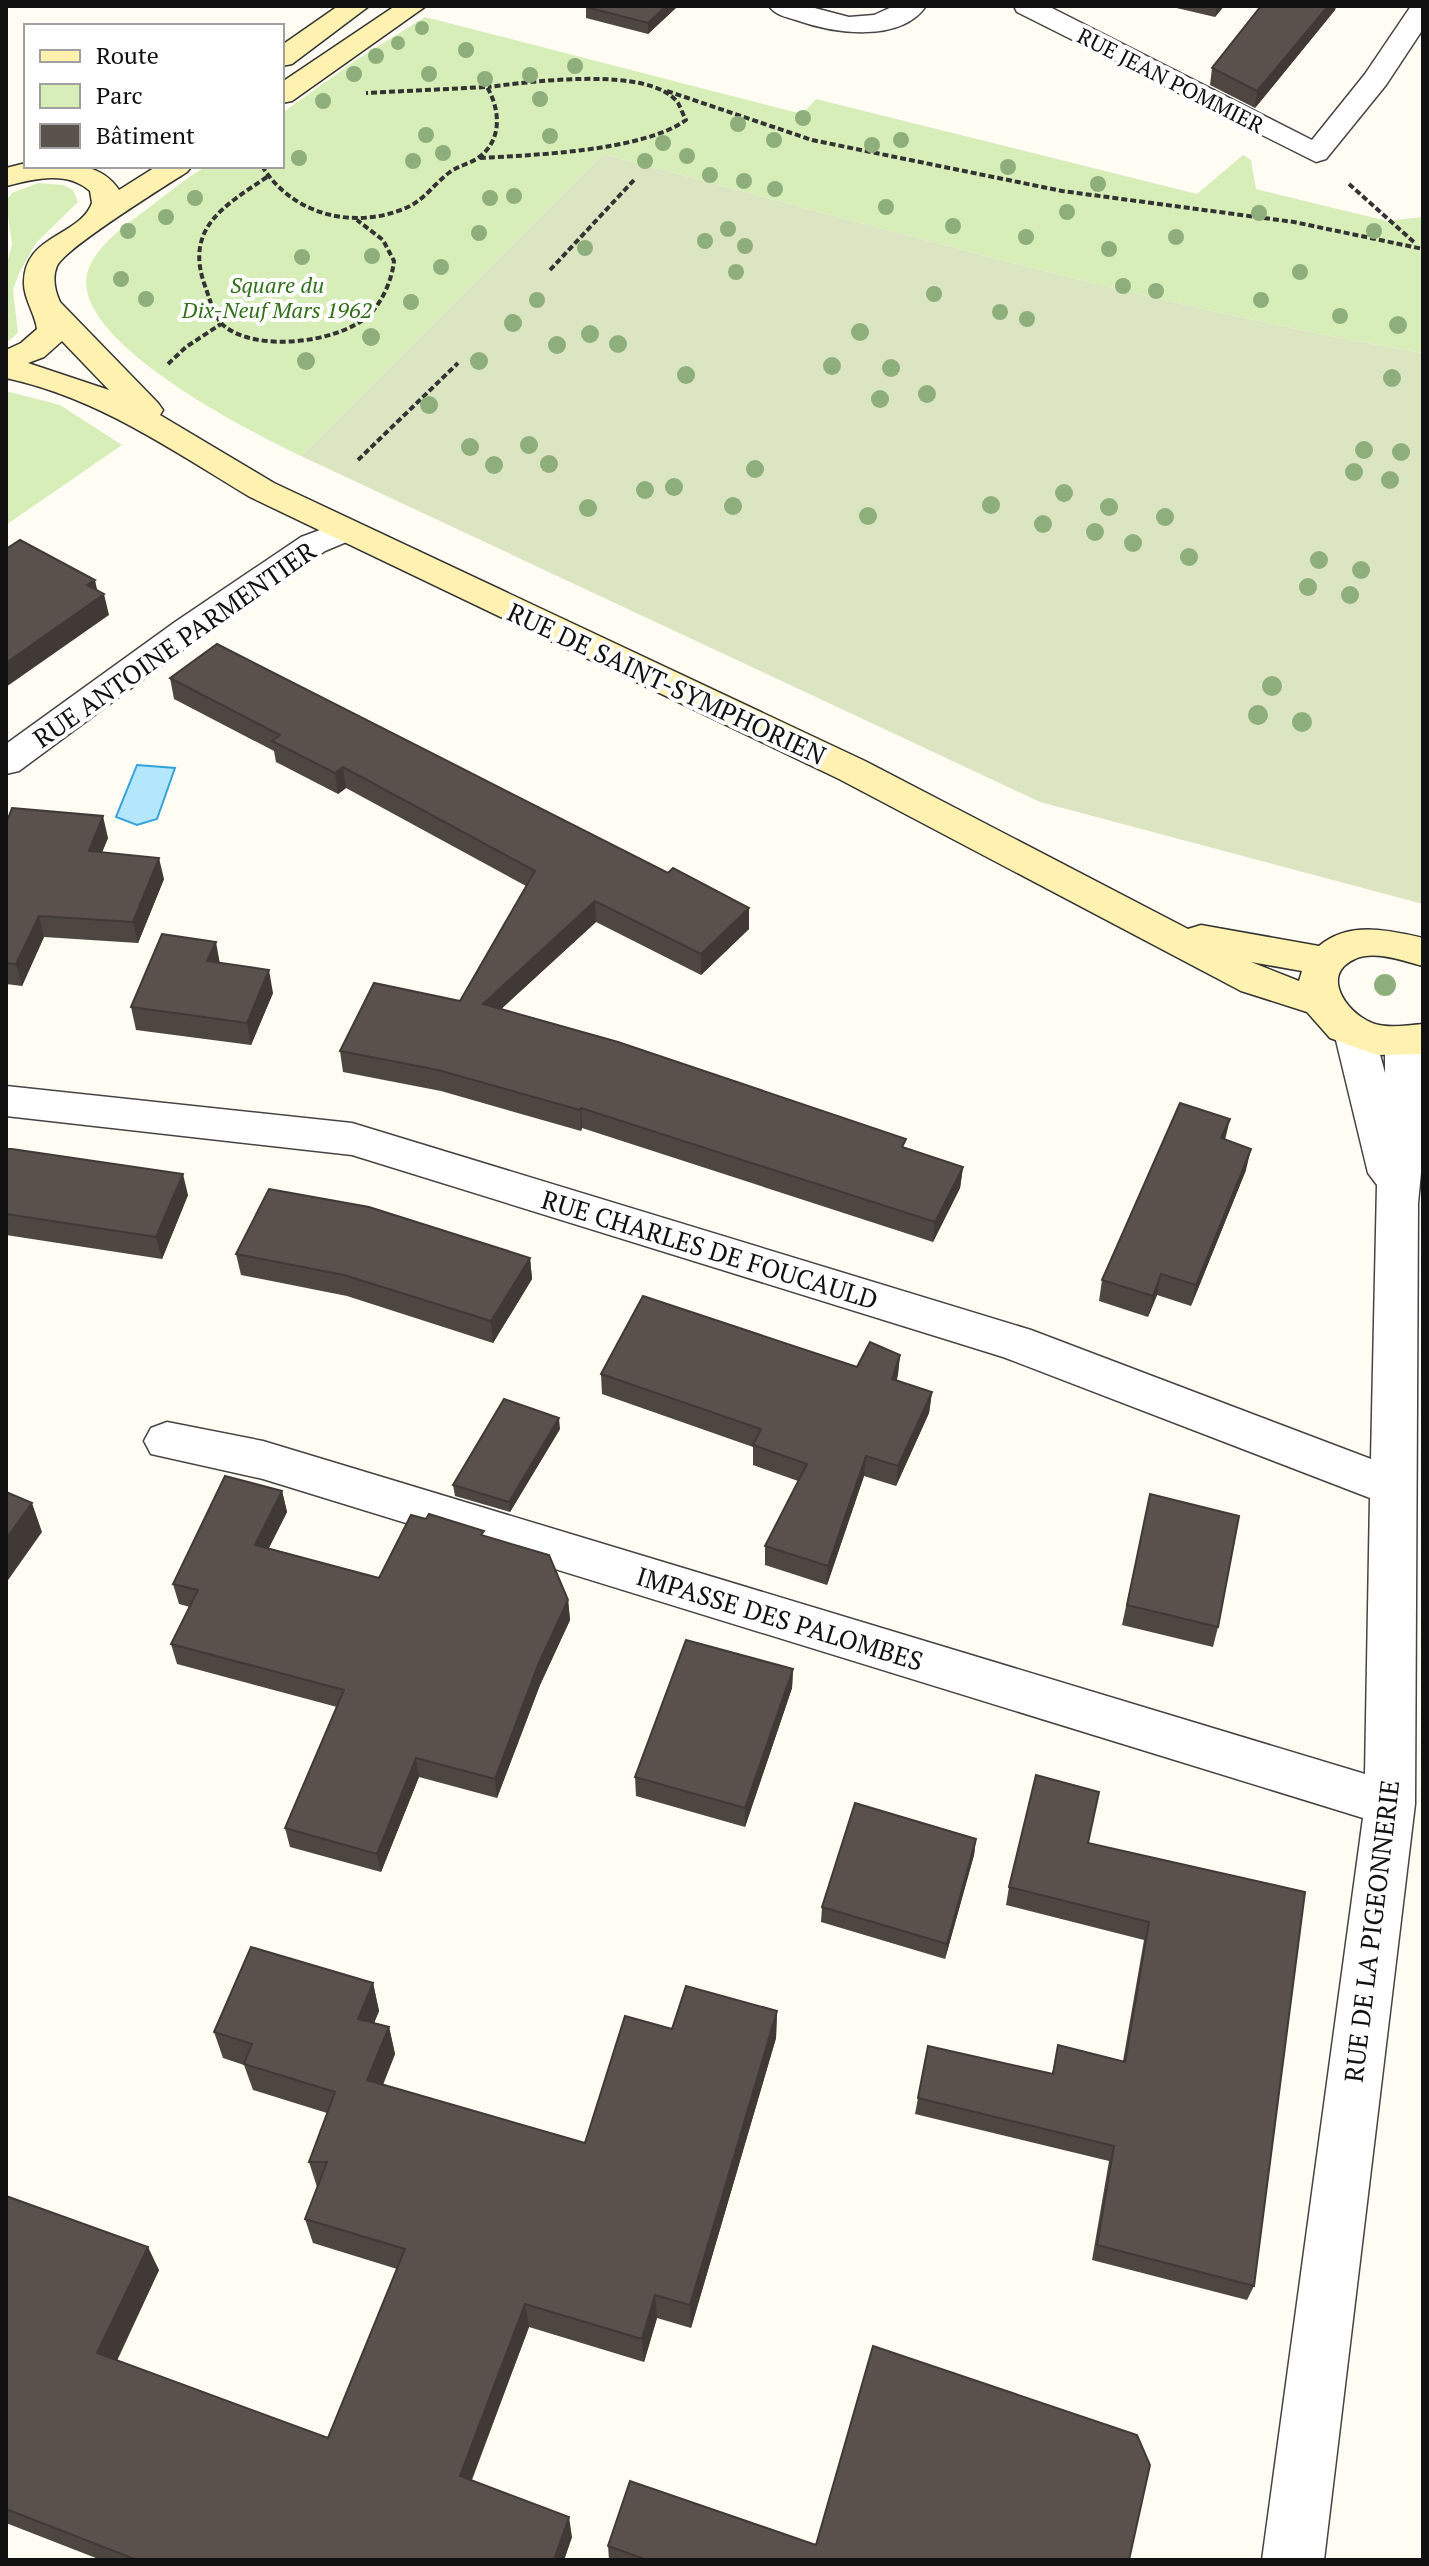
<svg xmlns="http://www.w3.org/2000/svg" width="1429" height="2566" font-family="'PT Serif',serif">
  <rect width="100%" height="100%" fill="#fffcf4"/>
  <!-- green -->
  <path fill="#d8eeb9" d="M425,17L802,114L816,99L1197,194L1243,155L1251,160L1256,189L1387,221L1423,217V353C1146,305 875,226 603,154L301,456C251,432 72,342 87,274C92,251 121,228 139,215C154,205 194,170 209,166C223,162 265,166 282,166V113L356,60Z
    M38,183L63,185L73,190L78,202L36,243L19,273L13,290L18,333L6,343V268L12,244L6,201L12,193Z
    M6,391L60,405L122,445L6,525Z"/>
  <!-- cemetery -->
  <path fill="#dce5c1" d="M603,154C875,226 1146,305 1423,353V904L1040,802L301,456Z"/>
  <!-- water -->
  <path fill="#b4e6fc" stroke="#34a3da" stroke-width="2" d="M137,765L175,768L157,819L137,825L116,817Z"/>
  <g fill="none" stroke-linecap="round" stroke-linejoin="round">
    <defs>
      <path id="street" d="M769,6H807L849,17L874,15L894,6H926C900,44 832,33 796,20C786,17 775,15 769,6Z
        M1014,6H1048L1312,140L1365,74L1411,6H1423V29L1386,85L1326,159L1316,162L1017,12Z
        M344,521L356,524L361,531L356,538L325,551L199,638L19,771L6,774V744L175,622L301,537Z
        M1354,1017L1368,1022L1374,1032L1385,1073V1042L1391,1032L1405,1027L1419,1032L1423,1038V1153L1418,1203L1415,1804L1324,2560H1262L1363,1818L263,1479L151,1454L144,1441L151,1428L167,1422L263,1441L1365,1774L1370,1498L1003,1357L352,1155L6,1116V1086L352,1123L1031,1330L1371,1459L1377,1185L1368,1173L1334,1032L1340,1022Z"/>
      <path id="secondary" d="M338,6H369L292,64L282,66V45Z
        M395,6H426L292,101L282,103V82Z
        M26,163V166C61,166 98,158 119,190L157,166H192L187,172C165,186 65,248 57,266C52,278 55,291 60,302L158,403L163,410L160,415L274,483L865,761L1188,929L1201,925L1319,946C1349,921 1387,930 1423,938V966C1403,961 1375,950 1355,959C1317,975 1350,1019 1379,1025C1392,1028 1409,1025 1423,1024V1054L1378,1055L1363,1050L1330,1038L1307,1012L1241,991L839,779L250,497C172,450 96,397 6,378V350L21,343L37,329C35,313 23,298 24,281C25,235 80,236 92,203L90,191C67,170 34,179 6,186V168ZM62,341L109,390L28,363L44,357ZM1251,962L1302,971L1299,981Z"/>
    </defs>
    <!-- street casing -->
    <use href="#street" stroke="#444" stroke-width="3"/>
    <!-- secondary casing -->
    <use href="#secondary" stroke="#333" stroke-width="3"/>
    <!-- path -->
    <path stroke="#333" stroke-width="4" stroke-dasharray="6 3" stroke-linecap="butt" d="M667,91L812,140L1062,191L1294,222L1423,249
      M480,158C534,155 643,151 686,120C683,115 681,108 678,103C651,65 529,82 488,87
      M262,166C292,215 355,231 408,207C425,199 435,183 450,172C458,166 469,164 478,158C502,141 501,111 487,87L366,93
      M267,177C224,206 184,228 205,286C210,299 213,315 223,325C255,353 337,343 368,316C382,303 392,280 394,261L383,240L357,220
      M1349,184L1416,244
      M550,270L634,180
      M168,364L186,347L221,324
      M358,460L458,363"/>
    <!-- street -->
    <use href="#street" fill="#fff" fill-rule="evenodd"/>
    <!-- secondary -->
    <use href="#secondary" fill="#fff1af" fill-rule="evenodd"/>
  </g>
  <!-- trees -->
  <g fill="#8eaf7c">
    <circle cx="422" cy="28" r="7"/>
    <circle cx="398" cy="43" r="7"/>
    <circle cx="466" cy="50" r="8"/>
    <circle cx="376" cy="56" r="8"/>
    <circle cx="575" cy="66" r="8"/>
    <circle cx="354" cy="74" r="8"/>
    <circle cx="429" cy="74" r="8"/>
    <circle cx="530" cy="75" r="8"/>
    <circle cx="485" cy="79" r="8"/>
    <circle cx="540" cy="99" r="8"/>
    <circle cx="323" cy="101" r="8"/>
    <circle cx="803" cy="118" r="8"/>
    <circle cx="738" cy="124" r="8"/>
    <circle cx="426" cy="135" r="8"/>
    <circle cx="550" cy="136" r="8"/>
    <circle cx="774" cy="140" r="8"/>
    <circle cx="901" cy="140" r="8"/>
    <circle cx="663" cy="143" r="8"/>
    <circle cx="872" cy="145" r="8"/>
    <circle cx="443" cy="153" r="8"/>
    <circle cx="687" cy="156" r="8"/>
    <circle cx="299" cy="158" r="8"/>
    <circle cx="413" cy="161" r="8"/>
    <circle cx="645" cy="161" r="8"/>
    <circle cx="1008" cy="167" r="8"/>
    <circle cx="710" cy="175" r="8"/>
    <circle cx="744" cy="181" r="8"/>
    <circle cx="1098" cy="184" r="8"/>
    <circle cx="775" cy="189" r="8"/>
    <circle cx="514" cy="196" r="8"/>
    <circle cx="195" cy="198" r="8"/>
    <circle cx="490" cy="198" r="8"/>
    <circle cx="886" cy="207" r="8"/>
    <circle cx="1067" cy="212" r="8"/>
    <circle cx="1259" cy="213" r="8"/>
    <circle cx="166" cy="217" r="8"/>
    <circle cx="953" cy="226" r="8"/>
    <circle cx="728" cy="229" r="8"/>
    <circle cx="128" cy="231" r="8"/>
    <circle cx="1374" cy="231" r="8"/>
    <circle cx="479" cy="233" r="8"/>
    <circle cx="1026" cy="237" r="8"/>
    <circle cx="1176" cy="237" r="8"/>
    <circle cx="705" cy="241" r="8"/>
    <circle cx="745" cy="246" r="8"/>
    <circle cx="585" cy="248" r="8"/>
    <circle cx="1109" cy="249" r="8"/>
    <circle cx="372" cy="256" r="8"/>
    <circle cx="302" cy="257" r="8"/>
    <circle cx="441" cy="267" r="8"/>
    <circle cx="736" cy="272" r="8"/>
    <circle cx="1300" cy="272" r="8"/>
    <circle cx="121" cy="279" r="8"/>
    <circle cx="1123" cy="286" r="8"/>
    <circle cx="1156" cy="291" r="8"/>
    <circle cx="934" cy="294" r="8"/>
    <circle cx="146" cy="299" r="8"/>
    <circle cx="537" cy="300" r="8"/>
    <circle cx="1261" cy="300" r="8"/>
    <circle cx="411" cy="302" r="8"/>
    <circle cx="1000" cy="312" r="8"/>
    <circle cx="1340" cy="316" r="8"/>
    <circle cx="1027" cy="319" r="8"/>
    <circle cx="513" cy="323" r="9"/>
    <circle cx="1398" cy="325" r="9"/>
    <circle cx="860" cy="332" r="9"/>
    <circle cx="590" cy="334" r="9"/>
    <circle cx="371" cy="337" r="9"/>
    <circle cx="618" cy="344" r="9"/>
    <circle cx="557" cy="345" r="9"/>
    <circle cx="306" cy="361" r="9"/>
    <circle cx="479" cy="361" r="9"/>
    <circle cx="832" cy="366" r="9"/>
    <circle cx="891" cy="368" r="9"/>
    <circle cx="686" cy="375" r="9"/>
    <circle cx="1392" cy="378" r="9"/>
    <circle cx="927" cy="394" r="9"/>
    <circle cx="880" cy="399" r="9"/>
    <circle cx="429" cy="405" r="9"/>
    <circle cx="529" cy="445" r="9"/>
    <circle cx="470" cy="447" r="9"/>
    <circle cx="1364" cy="450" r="9"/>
    <circle cx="1401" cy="452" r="9"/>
    <circle cx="549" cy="464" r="9"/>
    <circle cx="494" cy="465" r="9"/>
    <circle cx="755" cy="469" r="9"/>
    <circle cx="1354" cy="472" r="9"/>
    <circle cx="1390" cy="480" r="9"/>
    <circle cx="674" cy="487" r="9"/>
    <circle cx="645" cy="490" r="9"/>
    <circle cx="1064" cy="493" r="9"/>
    <circle cx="991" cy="505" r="9"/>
    <circle cx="733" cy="506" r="9"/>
    <circle cx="1109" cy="507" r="9"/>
    <circle cx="588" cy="508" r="9"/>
    <circle cx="868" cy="516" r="9"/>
    <circle cx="1165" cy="517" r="9"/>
    <circle cx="1043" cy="524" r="9"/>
    <circle cx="1095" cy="532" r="9"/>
    <circle cx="1133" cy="543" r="9"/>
    <circle cx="1189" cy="557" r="9"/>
    <circle cx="1319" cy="560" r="9"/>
    <circle cx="1361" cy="570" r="9"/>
    <circle cx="1308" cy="587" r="9"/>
    <circle cx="1350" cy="595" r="9"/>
    <circle cx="1272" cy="686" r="10"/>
    <circle cx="1258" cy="715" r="10"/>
    <circle cx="1302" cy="722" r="10"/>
    <circle cx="1385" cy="985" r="11"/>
  </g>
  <!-- wall -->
  <path fill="#4e4641" d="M678,6L648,34L586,18V7Z
    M1168,6H1224L1215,17Z
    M1261,6H1336L1335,10L1255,108L1210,85L1212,68Z
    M170,678L668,873L749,908V929L701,975L596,922L501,1009L963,1167L960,1188L933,1242L582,1128L581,1131L441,1091L343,1072L340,1051L460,1001L526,886L346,788L338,794L276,762L274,751L174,699Z
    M6,824L108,838L102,852L164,879L138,943L44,937L22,986L6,984Z
    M220,963L273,993L251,1045L136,1030L131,1007Z
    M1225,1140L1246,1170L1191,1306L1157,1295L1148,1317L1099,1301L1102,1280Z
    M6,1149L188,1195L162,1259L6,1235Z
    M236,1254L530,1258L532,1279L493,1343L347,1296L241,1275Z
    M900,1355L897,1380L932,1392L929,1413L896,1486L864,1476L827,1585L765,1565V1546L798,1481L753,1465V1447L602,1394L601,1374L857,1367Z
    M560,1429L510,1512L455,1496L453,1485Z
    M282,1491L287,1512L269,1548L379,1578L485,1536L568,1600L570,1620L540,1685L497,1798L419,1777L381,1872L290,1847L285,1828L337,1707L177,1664L171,1644L190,1607L179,1604L173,1584Z
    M1150,1494L1218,1627L1213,1647L1122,1625Z
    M793,1669L792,1688L745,1827L636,1796L635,1777Z
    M976,1839L974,1855L945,1959L821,1922L822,1907Z
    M1088,1843L1305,1892L1254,2286L1247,2300L1092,2260L1109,2161L915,2114L918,2098L1052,2074L1058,2045L1123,2061L1144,1940L1006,1905L1009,1887Z
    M373,1983L379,2011L374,2023L389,2027L395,2054L383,2085L585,2143L672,2029L777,2011L776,2038L691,2328L657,2318L644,2362L529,2327L472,2480L572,2537L564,2560H101L6,2523V2196L159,2270L117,2361L328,2438L397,2269L313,2243L305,2219L317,2187L309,2162L327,2113L253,2090L244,2065L223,2058L214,2032Z
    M816,2545L1129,2560H609L608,2546Z"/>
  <!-- shaded-wall -->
  <path fill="#403935" d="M666,6H678L648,34V23Z
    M1217,6H1224L1215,17Z
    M1328,6H1336L1335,10L1255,108L1257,91Z
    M95,580L99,598L104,594L109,615L6,687V663L87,585Z
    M343,767L346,788L338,794L335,773Z
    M103,816L108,838L94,872L89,851Z
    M159,858L164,879L138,943L133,922Z
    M595,901L596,922L485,1024L483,1004Z
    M749,908V929L701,975V954Z
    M39,916L44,937L22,986L16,964Z
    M216,942L220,964L207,961Z
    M269,970L273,993L251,1045L247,1023Z
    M581,1108L582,1128L581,1131L580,1110Z
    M1230,1119L1225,1140L1221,1138Z
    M1251,1149L1246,1170L1191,1306L1196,1285Z
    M963,1167L960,1188L933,1242L935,1222Z
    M183,1174L188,1195L162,1259L156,1237Z
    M530,1258L532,1279L493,1343L491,1321Z
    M1161,1274L1157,1295L1148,1317L1153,1296Z
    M900,1355L898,1375L890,1399L892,1379Z
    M932,1392L929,1413L896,1486L898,1466Z
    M559,1418L560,1429L510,1512L509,1502Z
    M866,1456L864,1476L827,1585L828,1566Z
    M282,1491L287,1512L260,1565L255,1545Z
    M32,1503L42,1532L6,1583V1539Z
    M568,1600L570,1620L540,1685L497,1798L495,1779L538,1665Z
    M793,1669L792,1688L745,1827V1808Z
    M416,1758L419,1777L381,1872L377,1854Z
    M976,1839L974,1855L945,1959L947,1944Z
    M373,1983L379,2011L365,2045L358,2019Z
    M777,2011L776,2038L691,2328L690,2305Z
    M389,2027L395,2054L374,2106L367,2080Z
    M148,2247L159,2270L109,2376L97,2353Z
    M655,2295L657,2318L644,2362L642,2339Z
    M525,2304L529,2327L465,2496L460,2476Z
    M569,2517L572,2537L564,2560H554Z"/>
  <!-- building -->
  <path fill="#5b514c" stroke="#403935" stroke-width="2" d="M587,6H666L648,23L586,7Z
    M1261,6H1328L1257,91L1212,68Z
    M20,540L95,580L87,585L104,594L6,663V549Z
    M217,644L668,873L673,868L749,908L701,954L595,901L483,1004L618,1042L906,1139L902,1147L963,1167L935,1222L581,1108L580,1110L438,1070L340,1051L374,983L460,1001L535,871L343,767L335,773L272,741L280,735L170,678Z
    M12,808L103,816L89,851L159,858L133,922L39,916L16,964L6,963V824Z
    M162,934L216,942L207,961L269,970L247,1023L131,1007Z
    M1180,1103L1230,1119L1221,1138L1251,1149L1196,1285L1161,1274L1153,1296L1102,1280Z
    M6,1149H12L183,1174L156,1237L6,1214Z
    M269,1189L369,1207L530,1258L491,1321L344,1275L236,1254Z
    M643,1296L857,1367L870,1342L900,1355L892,1379L932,1392L898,1466L866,1456L828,1566L765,1546L807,1464L753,1445L761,1429L601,1374Z
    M504,1399L559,1418L509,1502L453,1485Z
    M225,1476L282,1491L255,1545L379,1578L411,1515L426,1519L429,1514L484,1531L481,1535L549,1555L568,1600L538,1665L495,1779L416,1758L377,1854L285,1828L344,1690L171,1644L198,1590L173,1584Z
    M6,1492L32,1503L6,1539Z
    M1150,1494L1239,1516L1218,1627L1127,1605Z
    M686,1640L793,1669L745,1808L635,1777Z
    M1036,1775L1099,1792L1088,1843L1305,1892L1254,2286L1097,2245L1114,2146L918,2098L928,2046L1053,2074L1058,2045L1125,2062L1149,1922L1009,1887Z
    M855,1803L976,1839L947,1944L822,1907Z
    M251,1947L373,1983L358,2019L389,2027L367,2080L585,2143L625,2016L672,2029L686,1986L777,2011L690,2305L655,2295L642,2339L525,2304L460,2476L569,2517L554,2560H137L6,2509V2196L148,2247L97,2353L328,2438L405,2249L305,2219L327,2162H309L335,2092L244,2064L252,2044L214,2032Z
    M873,2346L1137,2435L1150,2465L1129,2560H647L608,2546L630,2481L816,2545Z"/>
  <g text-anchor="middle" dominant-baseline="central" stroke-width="8" stroke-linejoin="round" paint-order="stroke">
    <!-- far-street labels -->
    <g font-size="22" fill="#111" stroke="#fff">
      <text transform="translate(1171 80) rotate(27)">RUE JEAN POMMIER</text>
    </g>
    <!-- far-park labels -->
    <g font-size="22" font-style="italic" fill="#317019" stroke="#fff">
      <text x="277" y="284">Square du<tspan x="277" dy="25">Dix-Neuf Mars 1962</tspan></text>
    </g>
    <!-- street labels -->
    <g font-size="26" fill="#111" stroke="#fff">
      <text transform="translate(174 644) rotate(-35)">RUE ANTOINE PARMENTIER</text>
      <text transform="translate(667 683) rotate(25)">RUE DE SAINT-SYMPHORIEN</text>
      <text transform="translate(710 1249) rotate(17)">RUE CHARLES DE FOUCAULD</text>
      <text transform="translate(780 1618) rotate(17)">IMPASSE DES PALOMBES</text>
      <text transform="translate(1371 1931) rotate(-83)">RUE DE LA PIGEONNERIE</text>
    </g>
  </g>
  <!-- border -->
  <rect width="1429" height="2566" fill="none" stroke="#111111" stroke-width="16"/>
  <!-- legend -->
  <rect x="24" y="24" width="260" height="144" fill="#ffffff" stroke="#a0a0a0" stroke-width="2"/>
  <rect x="40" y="50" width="40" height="12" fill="#fff1af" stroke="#a0a0a0" stroke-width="2"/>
  <text x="96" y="64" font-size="24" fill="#111111">Route</text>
  <rect x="40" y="84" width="40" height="24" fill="#d8eeb9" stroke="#a0a0a0" stroke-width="2"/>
  <text x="96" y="104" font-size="24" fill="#111111">Parc</text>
  <rect x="40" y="124" width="40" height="24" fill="#5b514c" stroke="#a0a0a0" stroke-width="2"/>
  <text x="96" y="144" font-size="24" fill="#111111">Bâtiment</text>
</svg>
